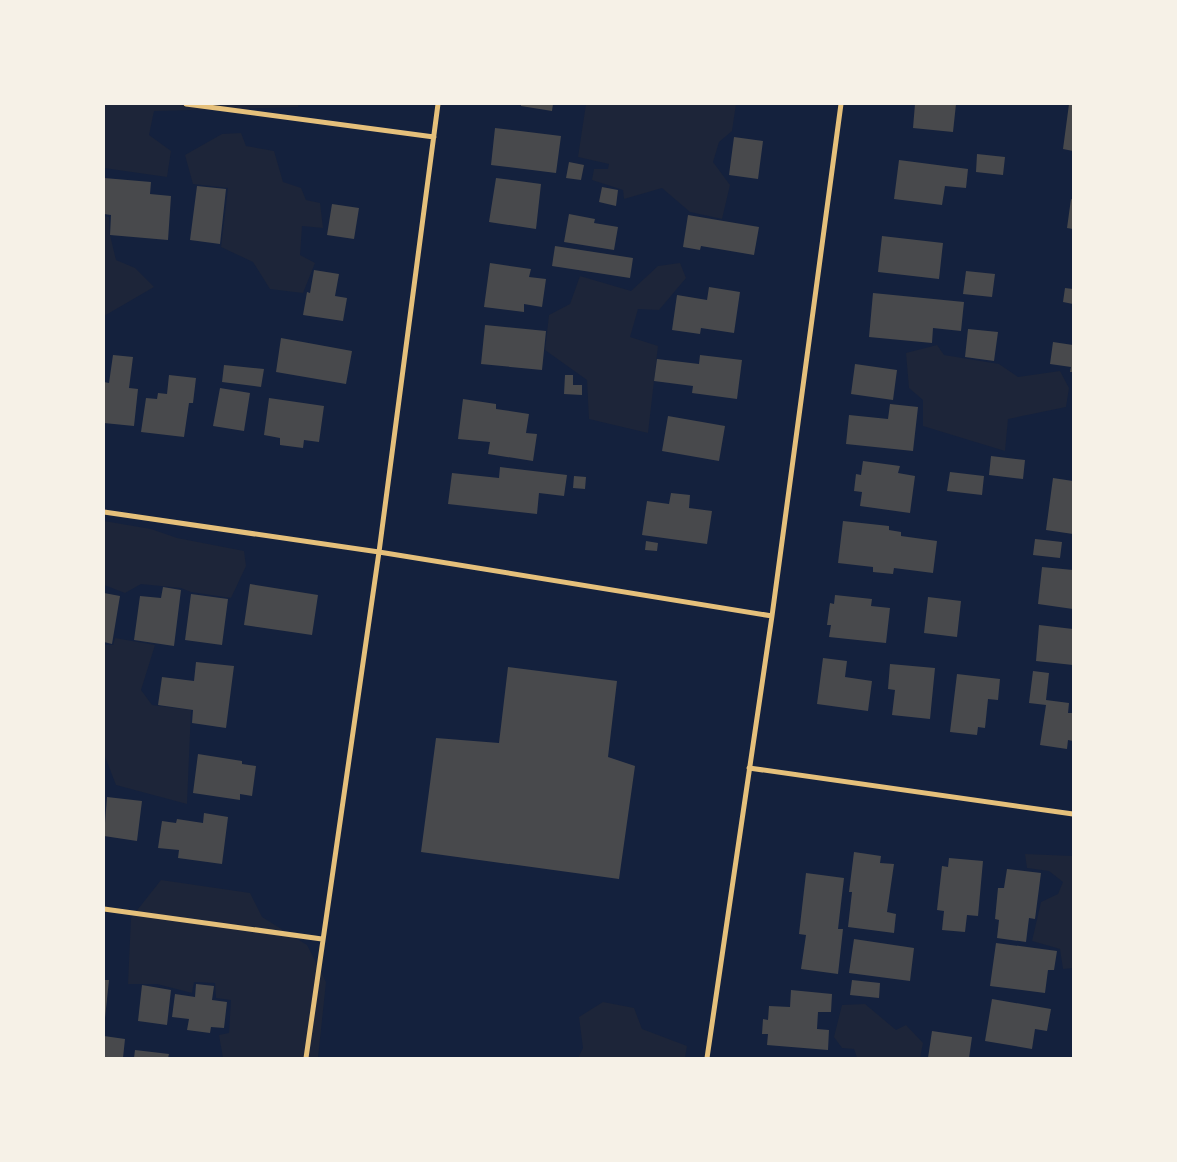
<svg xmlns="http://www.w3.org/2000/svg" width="1177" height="1162" font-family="'Noto Sans',sans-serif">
  <rect width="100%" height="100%" fill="#14213d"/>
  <!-- green -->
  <path fill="#1d2539" d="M104,104H299L298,107L154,111L149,135L171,151L167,177L104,168Z
    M586,104H736L732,131L719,142L713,162L730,185L722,219L690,212L662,188L624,199L623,190L592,180L594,169H608L609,164L578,157Z
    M241,133L246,146L274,151L283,182L301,188L306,200L320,203L323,228L302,226L300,255L315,263L303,293L270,289L253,262L221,247L228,188L193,184L185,155L222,134Z
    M104,216L109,217L110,235L116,260L135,268L154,287L104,316Z
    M680,263L686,278L659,310L638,309L630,337L658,346L648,433L589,419L587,380L545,350L549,315L570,304L580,276L631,291L658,266Z
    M937,345L944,355L999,364L1018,377L1060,371L1069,388L1066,407L1008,419L1005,451L923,426V400L909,388L906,353Z
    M104,521L151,529L177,538L244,551L246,566L231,598L191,592L181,588L141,584L125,593L104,585Z
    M115,638L155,645L141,690L152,705L191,710L187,804L116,785L104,754V645H113Z
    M1025,854L1073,856V968L1063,969L1060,949L1032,941L1041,902L1058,894L1063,882L1049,871L1027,868Z
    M161,880L250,893L262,917L307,945L326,982L318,1058H223L219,1035L229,1033L231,1000L216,998L215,983L194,982L192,993L157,984H128L131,918Z
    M603,1002L634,1008L642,1029L687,1046L685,1058H578L583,1048L579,1017Z
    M865,1004L896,1030L906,1025L923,1043L920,1058H857L854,1049L842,1048L834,1037L842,1005Z"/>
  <!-- building -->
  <path fill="#48494c" d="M521,104H553L552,111L521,106Z
    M915,104H956L953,132L913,128Z
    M1069,104H1073V151L1063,149Z
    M495,128L561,136L556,173L491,165Z
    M734,137L763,141L758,179L729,175Z
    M977,154L1005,157L1003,175L976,172Z
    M899,160L968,169L966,188L945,186L942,205L894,199Z
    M569,162L584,165L581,180L566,178Z
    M104,178L151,182L150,194L171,196L168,240L110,235L111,215L104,214Z
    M496,178L541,184L536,229L489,222Z
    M197,186L226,189L220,244L190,240Z
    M602,187L618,190L616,206L599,202Z
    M1071,199L1073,200V229L1067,228Z
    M332,204L359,208L354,239L327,235Z
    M569,214L595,219L594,223L618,227L614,250L564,242Z
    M688,215L759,227L754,255L701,246L700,250L683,247Z
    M882,236L943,243L939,279L878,272Z
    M555,246L633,258L630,278L552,266Z
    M490,263L531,269L529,277L546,279L542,307L524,304V312L484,307Z
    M314,270L339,274L335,296L347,298L343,321L303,315L307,292L310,293Z
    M966,271L995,274L992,297L963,294Z
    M709,287L740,292L734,333L701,328L700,334L672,330L677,295L707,300Z
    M1065,288L1073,289V304L1063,302Z
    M873,293L964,302L961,331L933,328L932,343L869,337Z
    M485,325L546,331L542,370L481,364Z
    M968,329L998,332L994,361L965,357Z
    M281,338L352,351L346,384L276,372Z
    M1053,342L1073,345V372H1070L1071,367L1050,364Z
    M113,355L133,357L129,388L138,389L134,426L104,423V382L109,383Z
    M700,355L742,360L737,399L692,393L693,386L654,381L657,359L699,364Z
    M855,364L897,370L893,400L851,394Z
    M224,365L264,369L261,387L222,382Z
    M169,375L196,378L193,403H189L184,437L141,432L146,398L157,399L158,393L167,394Z
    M565,375H573V385H582V395L564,394Z
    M220,388L250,393L244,431L213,426Z
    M269,398L324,406L319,442L304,440L303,448L280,445V438L264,435Z
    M463,399L496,404V409L529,414L526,433L537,434L533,461L488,454L490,442L458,439Z
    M890,404L918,407L913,451L846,444L849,415L888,419Z
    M668,416L725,426L719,461L662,451Z
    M991,456L1025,460L1023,479L989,475Z
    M863,461L900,466L898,473L915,476L910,513L860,506L862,492L854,491L856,474L861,475Z
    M500,467L567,475L564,496L539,493L537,514L448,504L452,473L499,478Z
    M950,472L984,476L982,495L947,491Z
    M574,476L586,477L585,489L573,488Z
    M1053,478L1073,481V534L1046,530Z
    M671,493L690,495L689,508L712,511L707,544L642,535L647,501L669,504Z
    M843,521L889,526V530L901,532V536L937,541L933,573L894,568L893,574L873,572V567L838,563Z
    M1035,539L1062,542L1060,558L1033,555Z
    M646,541L658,543L657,551L645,550Z
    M1042,567L1073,570V609L1038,604Z
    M250,584L318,595L312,635L244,625Z
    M163,587L181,590L174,646L134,640L140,596L161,598Z
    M104,593L120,596L112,644L104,642Z
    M191,594L228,599L222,645L185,640Z
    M835,595L872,599L871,606L890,608L886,643L829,637L831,625H827L830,603L834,604Z
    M928,597L961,601L957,637L924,633Z
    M1039,625L1073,629V665L1036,661Z
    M823,658L847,661L845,677L872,681L868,711L817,704Z
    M196,662L234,666L226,728L192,723L193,710L158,705L162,677L194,681Z
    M890,664L935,668L930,719L892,715L895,690L888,689Z
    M508,667L617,681L608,757L635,766L619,879L421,852L436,738L499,743Z
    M1033,671L1049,673L1046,700L1069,703L1068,713H1073V741L1068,740L1067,749L1040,745L1046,705L1029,703Z
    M957,674L1000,679L998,700L988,699L985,728L978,727L977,735L950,732Z
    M198,754L242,761V764L256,766L252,796L240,794V800L193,793Z
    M107,797L142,801L137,841L104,836Z
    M204,813L228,817L222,864L178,858L179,850L158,848L162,821L176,823L177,819L203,823Z
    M854,852L881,856L880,863L894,864L887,912L896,914L894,933L848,927L852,892H849Z
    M949,858L983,861L978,916L967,915L965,932L942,930L944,911L937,910L942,866L948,867Z
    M1007,869L1041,873L1035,919L1029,918L1026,942L997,938L999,920L995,919L998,888H1004Z
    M806,873L844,878L838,929H843L838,974L801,969L806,935L799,934Z
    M854,939L914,948L910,981L849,973Z
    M996,943L1057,951L1054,970H1048L1045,993L990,986Z
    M104,980H109L105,1018H104Z
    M852,980L880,983L879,998L850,995Z
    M196,984L214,986L212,1000L227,1002L224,1028L211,1027L210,1033L187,1030L189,1019L172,1017L175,994L195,997Z
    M142,985L171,990L167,1025L138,1021Z
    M791,990L832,994L831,1012H818L817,1029L829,1030L828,1050L767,1045L768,1034H762L763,1019L768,1020L769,1006L790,1007Z
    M992,999L1051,1009L1047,1031L1035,1029L1032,1049L985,1041Z
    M932,1031L972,1037L969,1058H928Z
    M104,1036L125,1039L123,1058H104Z
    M135,1050L169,1054L168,1058H134Z"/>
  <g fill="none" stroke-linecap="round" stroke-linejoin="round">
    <!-- minor -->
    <path stroke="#e5c07b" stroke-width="5" d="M186,104L434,137
      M104,512L379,552L772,616
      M749,768L1073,814
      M104,909L322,939
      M306,1058L379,552L438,104
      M707,1058L772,616L841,104"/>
  </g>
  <!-- border -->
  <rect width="1177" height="1162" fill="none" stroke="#f6f1e7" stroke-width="210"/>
</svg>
